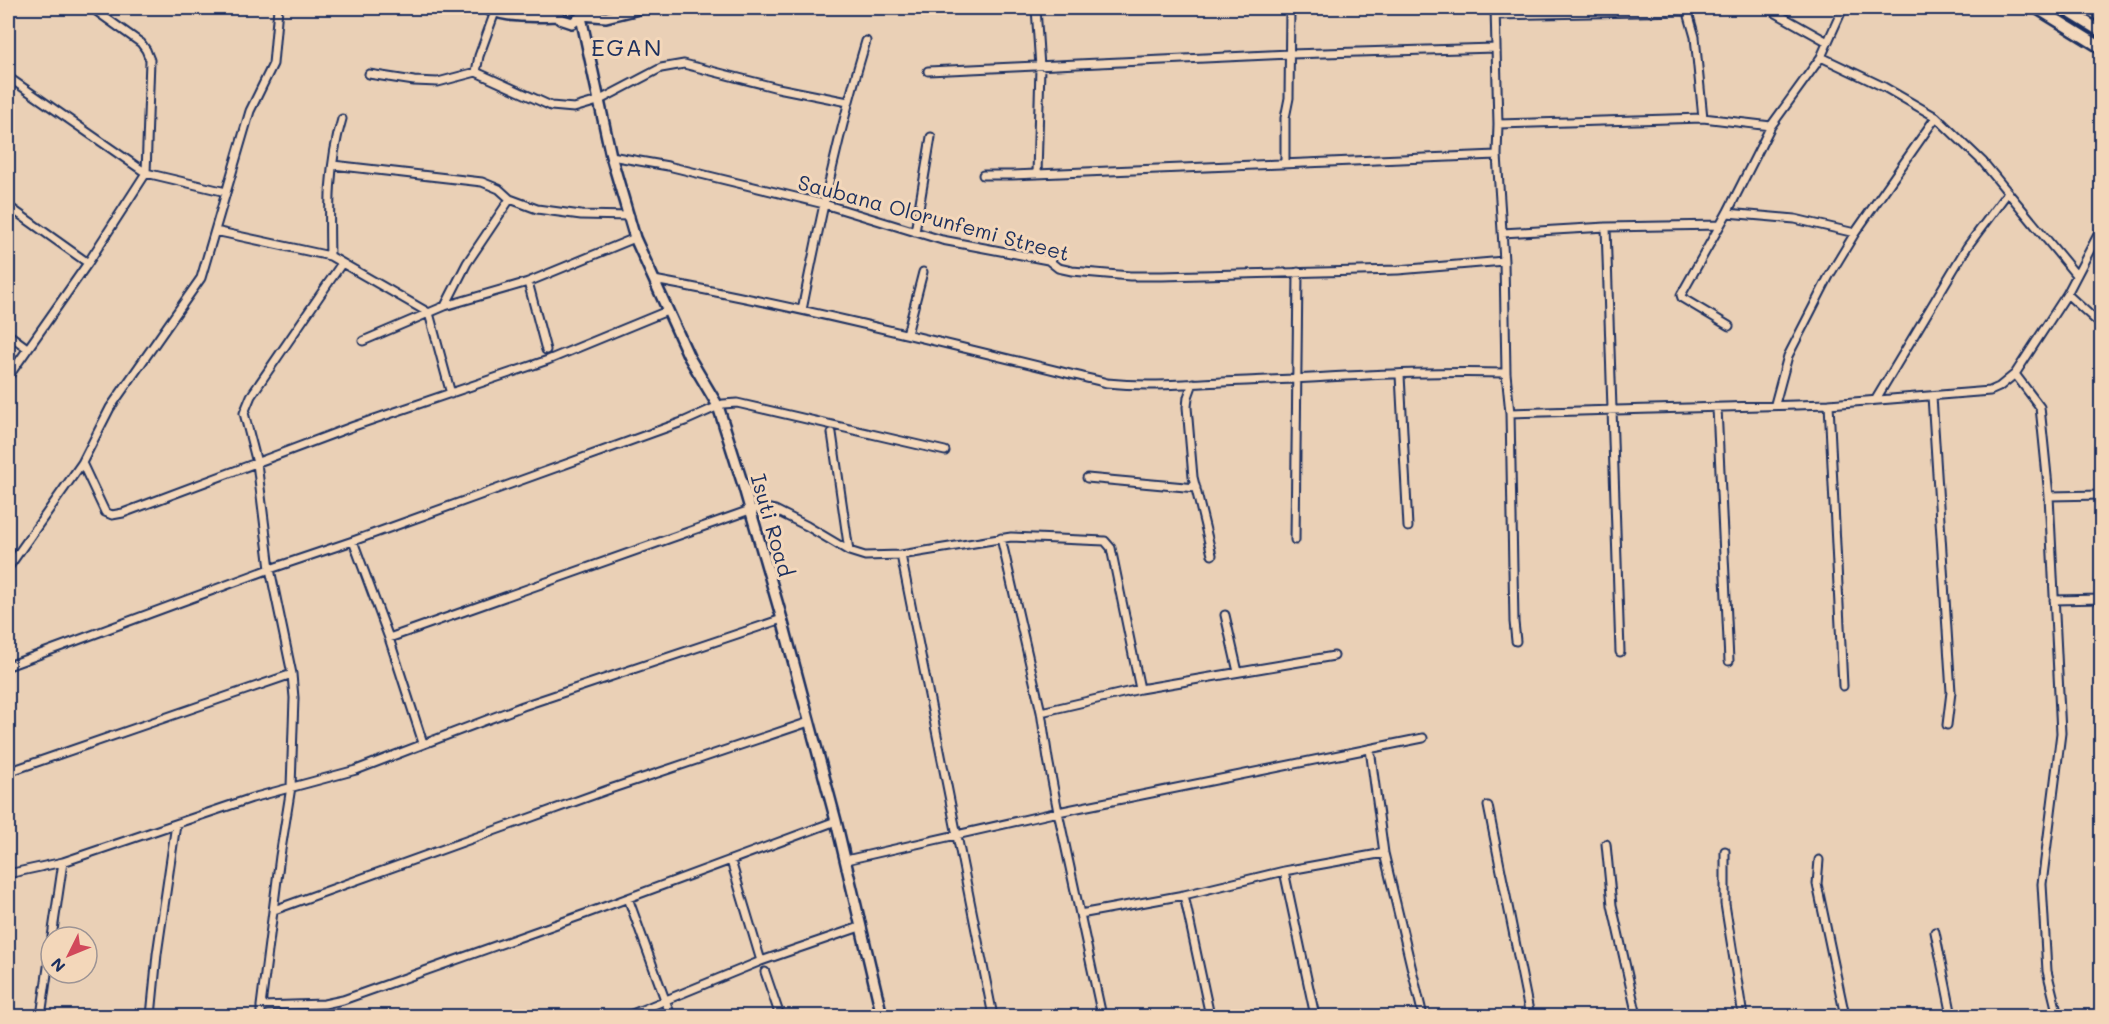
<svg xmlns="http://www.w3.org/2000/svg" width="2109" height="1024" font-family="Mali,sans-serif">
  <rect width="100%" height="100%" fill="#ead0b6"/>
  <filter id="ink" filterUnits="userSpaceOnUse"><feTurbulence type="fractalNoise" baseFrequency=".0167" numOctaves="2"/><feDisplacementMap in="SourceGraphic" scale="12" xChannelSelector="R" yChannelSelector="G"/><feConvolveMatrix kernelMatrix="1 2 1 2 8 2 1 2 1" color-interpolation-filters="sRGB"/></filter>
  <g filter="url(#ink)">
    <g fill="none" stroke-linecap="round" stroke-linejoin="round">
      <defs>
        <path id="street" d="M1036,8L1040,67L1037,174
          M1495,8L1498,124L1497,155L1504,261L1506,373L1510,413L1829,404L1990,391L1999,387L2015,374L2067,294L2102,227
          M1767,8L1826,41
          M1687,9L1695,37L1703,118
          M1495,15L1686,11
          M1821,57L1884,87L1936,117L1983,162L2076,275
          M928,71L1290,54L1495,48
          M476,72L479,56L495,12
          M369,74L414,81L438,82L476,72L551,106L574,108L598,101L661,68L684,64L778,88L848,102
          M8,77L146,173L226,192
          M1498,124L1703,118L1771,126
          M611,156L668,166L824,204L942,240L1048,260L1058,268L1072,271L1130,276H1162L1398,270L1504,261
          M1285,163V118L1289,98L1290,8
          M333,165L482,182L499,189L510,199L537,209L581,215L630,216
          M983,175H1012L1497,155
          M8,206L88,263
          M1727,213L1795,219L1855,233
          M1606,227L1620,652
          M215,231L330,256L429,313L451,394
          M915,232L931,137
          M1502,233L1606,227L1720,225
          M330,256C329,209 328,165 342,119
          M654,280C806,308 956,346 1107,383C1145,387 1183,384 1221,382C1316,379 1411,370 1506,373
          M528,282L546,350
          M2067,294L2102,326
          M445,306L467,263L510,199
          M802,310C820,220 839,130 866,41
          M1729,326L1682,298L1681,295L1727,213L1771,126L1821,57L1843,8
          M8,334L27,348
          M907,334L923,272
          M363,341L445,306L528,282L635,238
          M2015,374L2040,407L2049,496L2061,733L2042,884L2047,971L2058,1016
          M1400,375L1408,527
          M8,377L88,263L146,173L150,60L146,50L141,43L92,8
          M1193,383L1188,397L1187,407L1193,477L1212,555
          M1932,396L1951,692L1947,725
          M1876,399L1967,247L2008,192
          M1775,404L1788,356L1829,276L1855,233L1936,117
          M1829,404L1843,686
          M1717,408L1729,661
          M1510,413L1514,622L1516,641
          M832,433L849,551
          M82,463L105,512L112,515L123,513L354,426L548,360L667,311
          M1087,478L1196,488
          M2049,496L2102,495
          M1001,538L1041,712L1048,759L1058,812L1102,1016
          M1295,540L1298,272
          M353,541L389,638L423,743
          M901,555L993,1016
          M8,568L82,463L110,408L201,278L250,111L273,64L278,8
          M2054,600L2102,599
          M1225,615L1238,672
          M389,638L750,510L765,508L775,510L807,526L849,551L865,556L901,555L1011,537L1105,541L1111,548L1140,689
          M8,666L270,569L353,541L685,421L723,404L737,403L945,451
          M1041,712L1140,689L1334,656
          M1370,749L1384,853L1423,1016
          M8,772L292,674
          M1488,806L1530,1016
          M1606,844L1612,905L1637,1016
          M1725,851V904L1743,1016
          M846,860L1058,812L1423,738
          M1819,860L1817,884L1845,1016
          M731,861L761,961
          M1284,871L1315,1016
          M8,874L63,862L252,798L356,770L523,706L782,619
          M1184,895L1210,1016
          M628,898L671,1016
          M274,910L610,789L809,722
          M1080,914L1184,895L1284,871L1384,853
          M1935,932L1952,1016
          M52,937L63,862
          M765,972L780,1016
          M261,1006L324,1004L343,1000L585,914L836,821
          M41,1016L51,946
          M151,1016L157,954L176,824
          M261,1016V1006L280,856L291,787L294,698L292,674L270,569L257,463L244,413L251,396L342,263
          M627,1016L761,961L860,927"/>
        <path id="secondary" d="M485,8C508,18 533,17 558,16
          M557,8L560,19L572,23L581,17L583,8
          M582,15L606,17L643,8
          M581,17L611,156L635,238L689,357L718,406L744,488L782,619L836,821L882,1016"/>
        <path id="primary" d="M2037,8L2102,48
          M2063,8L2102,32"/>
      </defs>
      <!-- street casing -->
      <use href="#street" stroke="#1b2f5e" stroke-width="11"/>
      <!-- secondary casing -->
      <use href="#secondary" stroke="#1b2f5e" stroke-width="14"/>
      <!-- primary casing -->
      <use href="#primary" stroke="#1b2f5e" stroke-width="15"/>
      <!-- street -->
      <use href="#street" stroke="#f3d7ba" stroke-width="7"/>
      <!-- secondary -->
      <use href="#secondary" stroke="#f3d7ba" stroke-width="9"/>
      <!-- primary -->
      <use href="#primary" stroke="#f3d7ba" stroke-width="10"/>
    </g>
  </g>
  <g text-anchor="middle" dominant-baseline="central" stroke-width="6" stroke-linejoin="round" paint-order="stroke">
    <!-- street labels -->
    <g font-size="21" fill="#1b2f5e" stroke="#f3d7ba">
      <text transform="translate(934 217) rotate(15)">Saubana Olorunfemi Street</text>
      <text transform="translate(773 525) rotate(74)">Isuti Road</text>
    </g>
    <!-- quarter labels -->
    <g font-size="24" letter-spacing="1.5" fill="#1b2f5e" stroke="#f3d7ba">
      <text x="627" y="46">EGAN</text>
    </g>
  </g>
  <!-- margin -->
  <rect width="2109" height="1024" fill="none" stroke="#f3d7ba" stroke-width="30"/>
  <rect x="15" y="15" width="2079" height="994" fill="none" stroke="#1b2f5e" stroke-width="2" filter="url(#ink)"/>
  <!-- north arrow -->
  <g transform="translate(69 955) rotate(227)"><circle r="28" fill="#f3d7ba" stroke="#9d9495" stroke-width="1.5"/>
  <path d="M0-4.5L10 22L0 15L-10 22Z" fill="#d1495b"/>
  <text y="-9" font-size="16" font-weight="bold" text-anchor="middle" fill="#1b2f5e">N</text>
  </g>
</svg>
